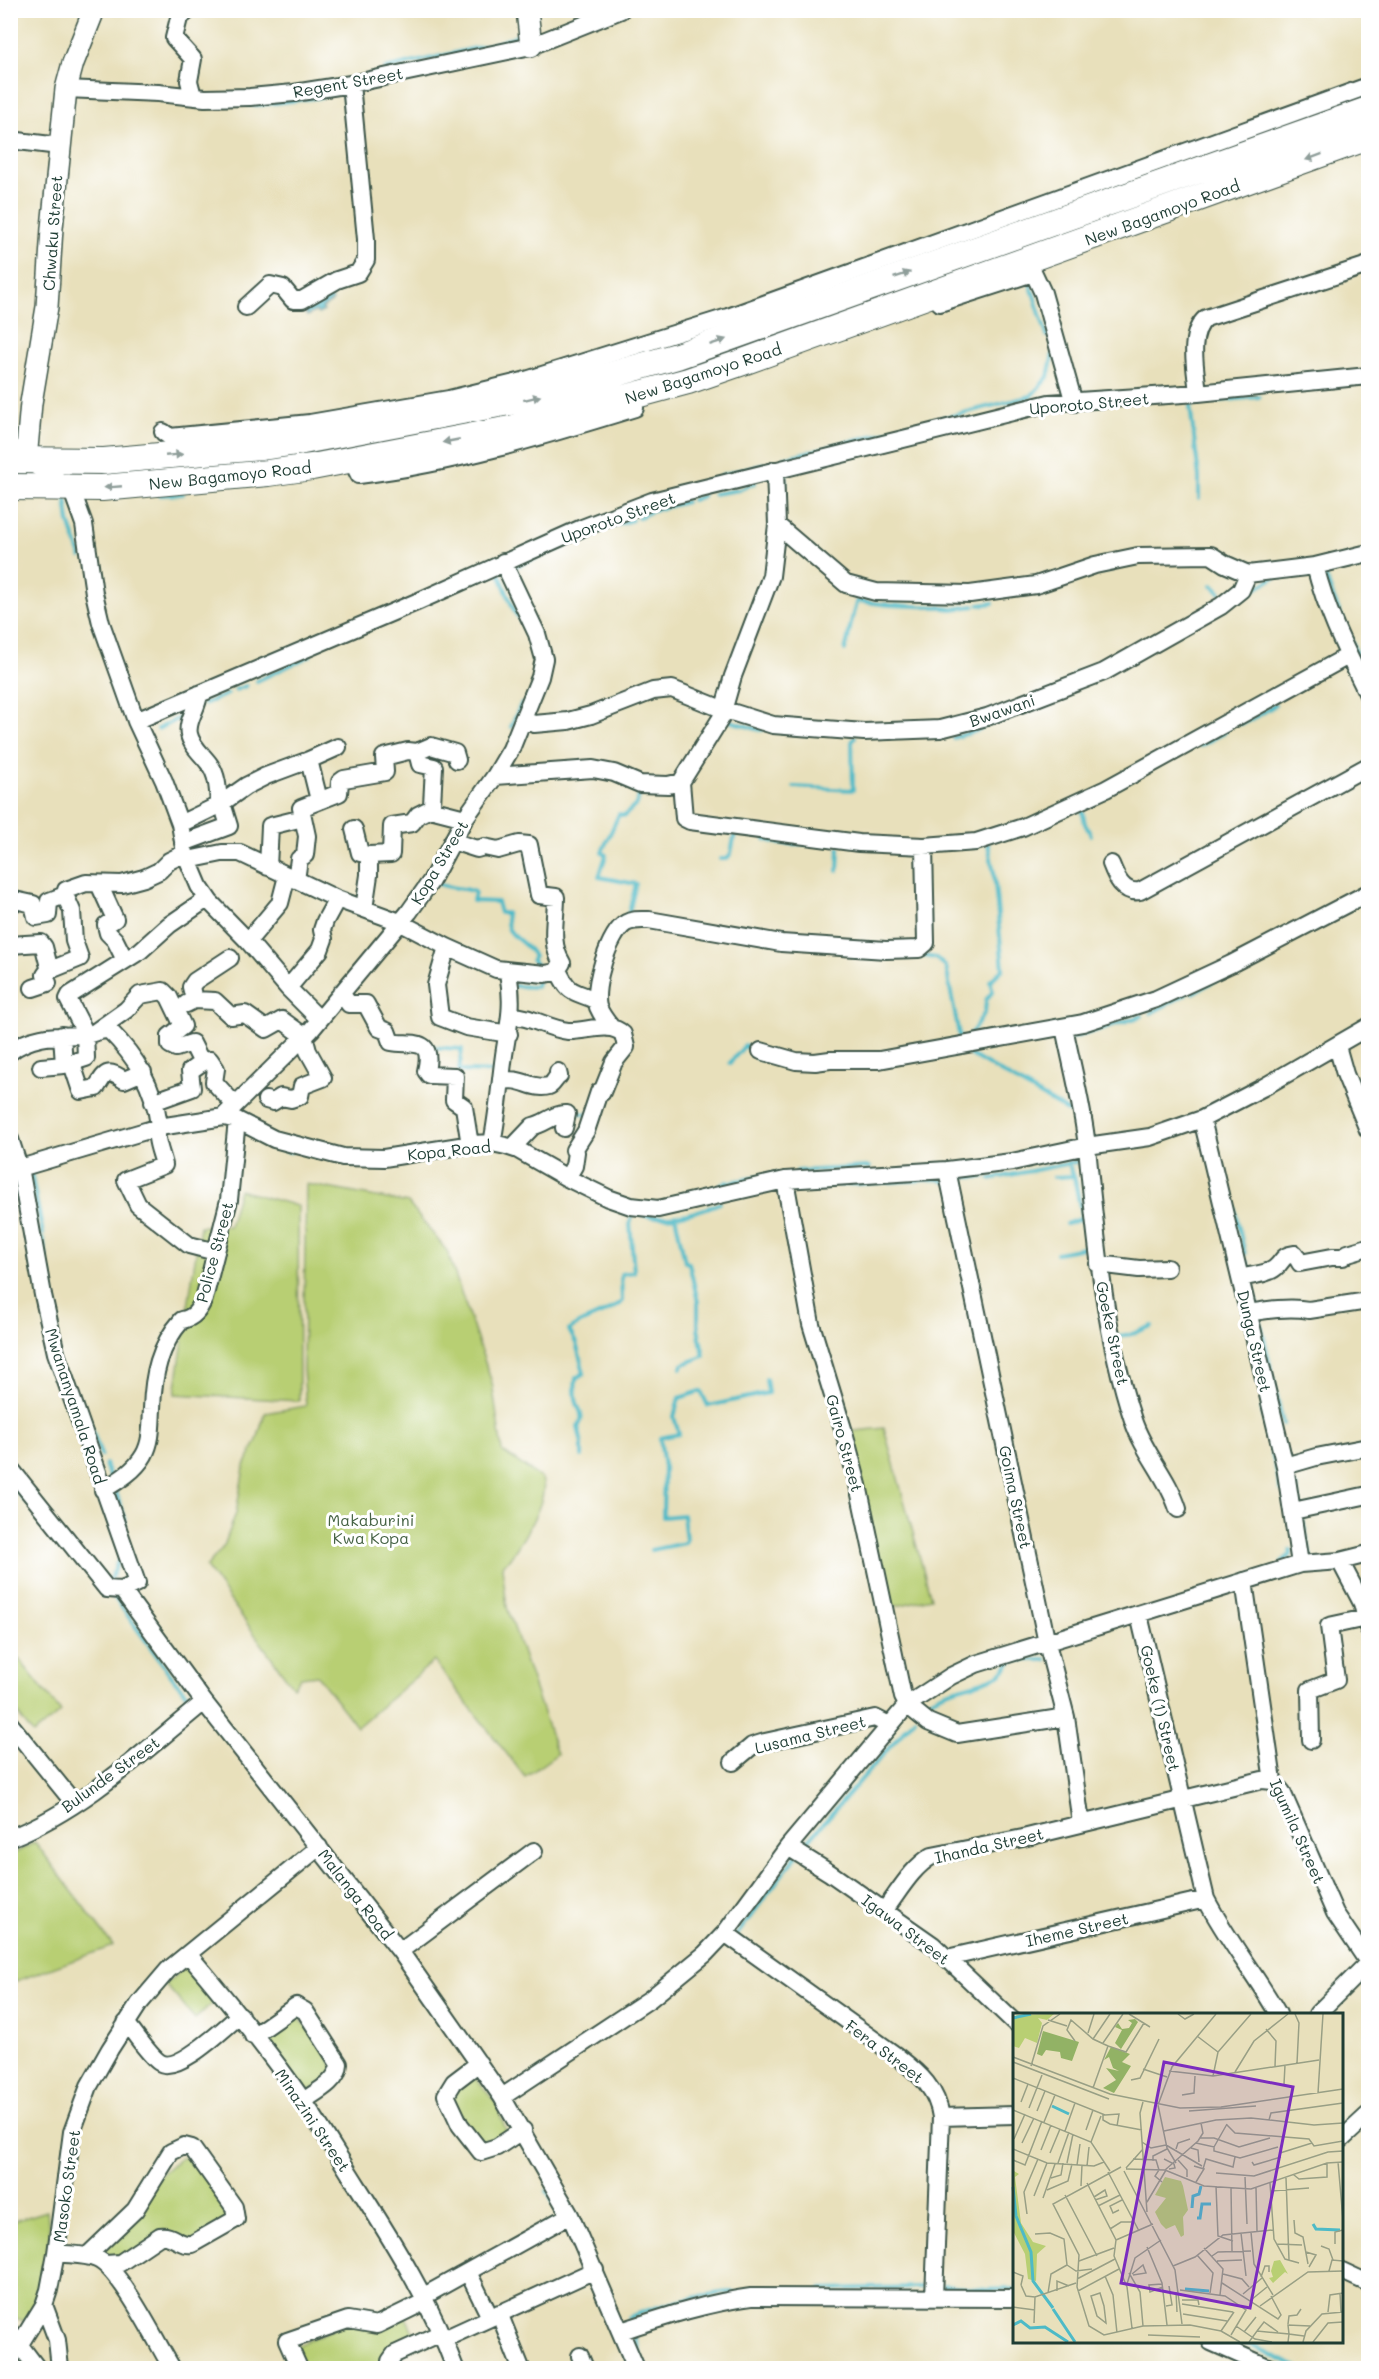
<svg xmlns="http://www.w3.org/2000/svg" width="1379" height="2379" font-family="Mali,sans-serif">
  <rect width="100%" height="100%" fill="#fff"/>
  <filter id="ink" filterUnits="userSpaceOnUse"><feTurbulence type="fractalNoise" baseFrequency=".0167" numOctaves="2"/><feDisplacementMap in="SourceGraphic" scale="12" xChannelSelector="R" yChannelSelector="G"/><feConvolveMatrix kernelMatrix="1 2 1 2 8 2 1 2 1" color-interpolation-filters="sRGB"/></filter>
  <filter id="wash" filterUnits="userSpaceOnUse"><feTurbulence type="fractalNoise" baseFrequency=".008" numOctaves="4" result="noise"/><feDisplacementMap in="SourceGraphic" scale="24" xChannelSelector="R" yChannelSelector="G"/><feGaussianBlur stdDeviation="1.35" result="paint"/><feColorMatrix in="noise" values="0 0 0 0 0 0 0 0 0 0 0 0 0 0 0 0 0 1.4 0 .05"/><feComposite in="paint" operator="in"/></filter>
  <g filter="url(#wash)">
    <rect width="100%" height="100%" fill="#e8e0bb"/>
    <!-- green -->
    <path fill="#b8cf73" stroke="#6c8654" stroke-width="1.5" d="M306,1184L408,1203L447,1251L492,1383L502,1451L542,1479C551,1499 516,1552 502,1567L507,1607L557,1754L525,1777L434,1661L357,1727L317,1675L301,1677L293,1687L206,1567L224,1546L236,1513L244,1468L257,1440L265,1413L306,1406L303,1369Z
      M239,1190L298,1206L299,1401L175,1394L200,1226H229Z
      M884,1428L931,1598L888,1608L846,1432Z
      M19,1659L61,1712L33,1734L11,1705V1666Z
      M35,1842L113,1946L11,1983V1855Z
      M189,1964L218,1999L195,2019L165,1984Z
      M292,2011L321,2042L336,2073L302,2096L258,2038Z
      M472,2074L496,2103L508,2136L482,2149L448,2097Z
      M180,2158H195L236,2222L187,2245L166,2236L114,2269L98,2251L142,2191Z
      M47,2211L50,2237L38,2313C28,2321 22,2323 11,2317V2222Z
      M404,2313L417,2340L385,2368H303L294,2347L352,2320Z"/>
    <!-- water -->
    <path fill="#4dbac7" stroke="#367c7e" stroke-width="1.5" d="M328,293L333,301L322,308L324,311L318,314L316,311L307,316L302,308Z"/>
    <g fill="none" stroke-linecap="round" stroke-linejoin="round">
      <!-- stream -->
      <path stroke="#4dbac7" stroke-width="4" d="M385,69L497,43L522,33
        M341,92L343,91L346,114
        M249,105H259L322,97
        M1029,280L1047,336
        M784,458L1031,396L1048,377L1053,354
        M722,475L763,464
        M713,494L739,490L755,483
        M160,495L183,494
        M784,498L786,474
        M66,499L69,522L81,557
        M1199,499V476L1190,406L1193,403L1259,397
        M692,500L703,496
        M638,518L654,510L686,502
        M572,543L597,531L632,520
        M512,568L565,546
        M499,573L515,613L523,623
        M1091,574L1110,570
        M1324,574L1356,653
        M1212,585L1220,593
        M1246,595L1275,577
        M979,605L993,603
        M944,608L952,609L974,606
        M534,650L535,666
        M845,650C850,634 851,616 857,601L890,605L941,607
        M1073,679L1074,674L1082,671L1089,672
        M257,681L310,656
        M235,690L246,686
        M204,704L228,694
        M724,719L756,729L763,730
        M1240,724L1253,719L1275,705
        M511,727L521,704
        M158,729L185,715
        M953,738L976,731L990,722
        M1200,746L1225,732
        M794,787L853,790L852,742L855,737
        M1081,805L1085,824L1091,835
        M765,839L781,844H811
        M720,859H727L731,853L735,833
        M838,871L839,848
        M436,883C449,889 461,887 475,892L473,901L497,902L500,913H506C507,918 507,924 508,928C514,940 529,944 534,957L532,959L539,968
        M628,916L636,884L599,877L606,855L602,852L619,814L624,816L636,805L642,787
        M918,955L936,958L946,967L960,1040
        M514,986L536,987L538,978
        M1193,993L1221,977
        M1151,1013L1186,994
        M969,1037L985,1012L986,1000L993,991L990,981L1003,969L994,873L988,844
        M1072,1038L1142,1016
        M429,1047L462,1049L459,1071L498,1072
        M962,1050L1078,1117
        M730,1063L745,1045L756,1058L761,1059
        M572,1111L588,1115
        M1213,1124L1215,1139
        M275,1147L291,1152
        M30,1168L43,1234
        M797,1171L870,1167
        M1054,1177L1074,1176
        M990,1179L1076,1162
        M954,1183L966,1177H984
        M839,1185L938,1179L945,1182
        M714,1189L727,1182L729,1184L736,1181L777,1174
        M1234,1207L1245,1254
        M640,1214C665,1222 696,1213 720,1203
        M675,1215L685,1262L689,1263L698,1302V1329L704,1356L682,1365L681,1368
        M1066,1224L1083,1218
        M43,1239L46,1257
        M1057,1253L1083,1248L1087,1243L1074,1176L1068,1163
        M1247,1262L1249,1271
        M49,1271L50,1279
        M50,1280L52,1289
        M1251,1281L1257,1306
        M52,1294L57,1320
        M1259,1316L1283,1424
        M1119,1340V1336L1132,1334L1152,1326
        M1262,1409L1281,1490
        M92,1430L101,1455
        M582,1456V1444L578,1427C586,1414 578,1411 576,1399C575,1392 575,1385 576,1378L584,1373L576,1343L569,1330C584,1318 612,1313 622,1301L621,1274L634,1272L630,1223L633,1213
        M105,1464L111,1481
        M10,1484L28,1504
        M1296,1487L1300,1506
        M116,1492L125,1519V1526
        M1301,1513L1311,1559
        M651,1550L685,1543L686,1540L683,1515L663,1517L664,1467L660,1438L679,1434L674,1417L679,1398L701,1391L708,1406L768,1393L766,1379
        M1282,1562L1291,1554L1290,1550
        M109,1583L121,1554
        M112,1594L175,1681L195,1703
        M921,1709C930,1689 982,1686 1000,1674C1005,1671 1009,1664 1013,1660H1046
        M10,1715L11,1716
        M800,1850L915,1718
        M736,1936L796,1856
        M547,2191L561,2216
        M943,2286L987,2290L1014,2289
        M821,2289L923,2287
        M629,2318C650,2307 708,2293 733,2292
        M634,2336L644,2368
        M1244,2342L1299,2368"/>
    </g>
  </g>
  <g filter="url(#ink)">
    <g fill="none" stroke-linecap="round" stroke-linejoin="round">
      <defs>
        <path id="minor" d="M189,10L179,18L174,38L193,59L189,81L193,96
          M66,89L158,93L205,98L250,97L294,93L351,84L531,46L621,10
          M10,140L59,146
          M1029,263L1043,293L1074,403
          M940,303L1033,273
          M246,307L270,285L283,288L293,300H302L337,280L358,273L366,260V239L351,84
          M1198,393C1196,370 1187,334 1206,318L1368,265
          M163,432L170,437L310,423L449,399L523,381L728,317L1368,86
          M351,459L359,475C453,464 544,436 635,408
          M29,462L71,488L84,524L94,593L101,623L136,721L164,781L180,824L185,853L199,886L210,902L248,941L288,988L319,1019
          M777,525L846,584L876,592L970,594L1036,585L1095,565L1138,556L1211,555L1225,564L1248,574L1315,566L1368,553
          M1315,566C1328,616 1346,650 1368,695
          M199,694C198,708 186,721 189,734C191,746 203,755 210,765C218,776 218,792 219,805
          M523,720L534,724L568,721L591,715L653,691L672,689L722,709L773,725L864,732L940,729L987,717L1104,672L1221,606L1241,590L1248,574
          M136,721L419,601L582,528L652,501L1049,403L1198,393L1368,376
          M495,776L593,769L614,773L640,784L668,785L681,782L721,718L733,676L771,576L777,525L775,470
          M681,782L684,818L690,821L859,843L924,846L976,842L1023,827L1106,789L1348,656
          M319,800L309,760L338,747
          M430,809L432,805L434,767L420,764L417,752L431,746L455,753L457,760
          M180,824L219,805L246,786L266,776L309,760
          M354,829L360,853L369,855V875L364,909
          M183,843L229,826L222,803
          M369,855L391,854L392,826L412,823L418,815L430,809L465,818
          M188,860L222,853H240L337,899L397,921L447,947L496,969L545,974L556,972L562,963C549,942 556,921 556,897L539,895L529,845L519,844L498,850L484,847L477,849L452,841
          M1111,864C1116,877 1123,894 1140,891L1368,766
          M268,867L270,826L303,818
          M296,880L299,859L305,855L307,836L301,808L339,793L340,782L344,779L385,772L384,757L408,751L417,752
          M99,884L115,919L106,925L108,933L115,940L125,960
          M10,899L33,904L36,917L48,915L49,901L65,895L66,890L86,883L122,884L144,878L159,871L169,861L185,853
          M248,941L280,903L287,876
          M10,945L41,943L44,947L50,971
          M447,947L436,985L440,1017L466,1027L509,1034
          M558,970C570,997 575,990 597,1001
          M33,988L48,983L45,975L48,971L80,958L74,941L72,911L65,895
          M288,988L320,950L324,939L322,930L325,921L337,899
          M341,993L349,1004H366L379,1028L387,1031L391,1042C412,1046 434,1036 426,1071L429,1075L455,1076L454,1100L464,1107L470,1145
          M194,1000L215,1001L231,1016L245,1014L266,1029L282,1020L304,1036L308,1051L323,1078L302,1086L300,1096L291,1099L281,1097L273,1102L266,1100
          M186,1004L194,1000L191,987L195,981L230,958
          M512,1016C532,1016 548,1029 568,1031C585,1032 611,1021 623,1034L626,1047L614,1062L602,1092H599L586,1131L574,1150L576,1152L574,1166L567,1178
          M611,1027C606,1021 601,1014 598,1007C593,987 608,934 626,923C633,919 641,920 649,920L781,943L886,950L919,949L926,943L924,846
          M1064,1027C1072,1067 1083,1107 1087,1147C1096,1239 1104,1332 1133,1420C1143,1452 1168,1477 1178,1509
          M95,1032L126,1010L140,995L163,991L169,997L183,1026L170,1036V1045L176,1048L192,1043L202,1063
          M62,1035L64,1065
          M1337,1046L1345,1074L1368,1130
          M761,1051L796,1061L815,1062L830,1060H879L1083,1023L1156,999L1231,964L1368,893
          M10,1052C32,1034 59,1036 85,1035C94,1034 100,1029 109,1030C136,1057 154,1086 159,1125C159,1129 156,1133 157,1138C158,1147 162,1156 164,1165L126,1180L138,1205L189,1245L216,1252
          M72,1064L81,1091L96,1088C106,1073 106,1068 124,1080L143,1072
          M41,1067L64,1065L86,1058L85,1032L68,999L70,995L140,951L169,925L207,899
          M501,1082C520,1075 532,1091 549,1086C553,1085 555,1078 559,1076L558,1072
          M153,1102L192,1088L190,1071L204,1061L210,1060L216,1069L214,1082L234,1104
          M223,1117L311,1030L409,912L431,881L465,818L495,776L511,749L540,677L544,659L537,634L503,562
          M1202,1119L1285,1466L1300,1564
          M10,1139L21,1173L43,1295L56,1353L137,1583L122,1590L107,1589L10,1468
          M492,1143C498,1114 500,1084 504,1055C509,1022 514,1006 508,972
          M512,1148L533,1126C545,1124 554,1113 567,1114L564,1128
          M947,1170L1047,1643L1066,1717L1081,1823
          M10,1171L159,1127L224,1117L237,1120L274,1139L343,1157L384,1158L472,1144L492,1143L506,1146L518,1150L567,1178L608,1198L631,1206L658,1209L785,1180L947,1170L1012,1162L1087,1146L1150,1137L1202,1119L1262,1088L1368,1027
          M785,1180L811,1324L844,1432L858,1485L903,1697L907,1705L928,1722L957,1734L1066,1717
          M1098,1264L1139,1269L1167,1268
          M1241,1278C1250,1275 1268,1274 1275,1268C1285,1260 1280,1256 1295,1254L1300,1263L1332,1257H1343L1348,1253L1368,1247
          M1248,1313C1265,1310 1292,1307 1309,1310L1368,1301
          M1285,1466L1316,1457L1368,1447
          M103,1490C118,1481 135,1471 144,1455C152,1441 151,1424 152,1409C153,1375 159,1346 182,1320C194,1318 199,1310 204,1299L229,1200L237,1120
          M1293,1511L1368,1495
          M1340,1561L1362,1603L1368,1628
          M1244,1581L1273,1781L1282,1792L1335,1913L1368,1962
          M122,1590L204,1702L400,1951L502,2097L570,2215L636,2368
          M1139,1615L1206,1899C1227,1940 1256,1975 1278,2014
          M10,1724L74,1803
          M1311,1740L1310,1690L1336,1680L1329,1626L1366,1618
          M733,1762L752,1746L765,1742L875,1718L889,1725
          M10,1838C84,1809 144,1751 204,1702
          M788,1847L830,1873L933,1945L1014,2022
          M884,1911C898,1893 912,1867 932,1856L1023,1838L1262,1780L1273,1781
          M725,1933L898,2057C920,2074 937,2089 941,2117L934,2297
          M400,1951L534,1851
          M188,1954C228,2001 269,2051 304,2102C323,2130 340,2159 358,2187C395,2245 431,2303 455,2368
          M947,1958L1206,1899
          M1317,2014L1368,1963
          M126,2023C135,2033 148,2054 159,2062C177,2075 225,2027 240,2015
          M253,2036L296,2006L305,2011L339,2064C338,2082 316,2092 303,2101
          M479,2063L454,2082L446,2095L460,2125L481,2152L497,2147L523,2130
          M502,2097L650,1999L705,1954L725,1933L788,1847L907,1705L951,1676L976,1664L1300,1564L1340,1561L1368,1554
          M941,2117L1014,2115
          M1342,2139L1368,2115
          M56,2253C69,2255 85,2254 97,2259C120,2268 158,2345 172,2368
          M87,2256L135,2210L171,2152L184,2146L192,2148L234,2207L236,2219L192,2244C179,2246 173,2234 160,2236L120,2263L106,2264
          M1342,2271L1368,2283
          M468,2272L490,2317
          M424,2296L570,2215
          M44,2305L57,2340L60,2368
          M499,2313L521,2368
          M621,2331C664,2317 706,2303 751,2297L1014,2298
          M10,2332L37,2368
          M444,2339L595,2270
          M1211,2342L1270,2368
          M20,2344L44,2305L49,2290L56,2253L72,2132L89,2086L110,2049L139,2004L168,1970L319,1847
          M580,2356L585,2368
          M299,2368L287,2341L348,2320L377,2325L426,2301
          M391,2368L390,2361L395,2354L441,2333"/>
        <path id="major" d="M527,10L531,46
          M26,460L31,403L47,307L52,228L66,89L73,63L94,10"/>
        <path id="highway" d="M10,460L104,461L260,447L303,441L531,398L677,356L731,337L1368,110
          M10,487L102,488L268,473L312,467L510,429L688,381L743,362L1368,137"/>
      </defs>
      <!-- minor casing -->
      <use href="#minor" stroke="#3d5548" stroke-width="20"/>
      <!-- major casing -->
      <use href="#major" stroke="#3d5548" stroke-width="24"/>
      <!-- highway casing -->
      <use href="#highway" stroke="#3d5548" stroke-width="28"/>
      <!-- minor -->
      <use href="#minor" stroke="#fff" stroke-width="16"/>
      <!-- major -->
      <use href="#major" stroke="#fff" stroke-width="21"/>
      <!-- highway -->
      <use href="#highway" stroke="#fff" stroke-width="26"/>
    </g>
    <!-- one-way arrows -->
    <defs><path id="oneway-solid" d="M-6-.8H1V-3.2L6.5 0L1 3.2V.8H-6Z" transform="scale(1.5)"/></defs>
    <g fill="#8f9e9a">
      <use href="#oneway-solid" transform="translate(1314 157) rotate(160)"/>
      <use href="#oneway-solid" transform="translate(902 275) rotate(-19)"/>
      <use href="#oneway-solid" transform="translate(718 342) rotate(-19)"/>
      <use href="#oneway-solid" transform="translate(532 398) rotate(-14)"/>
      <use href="#oneway-solid" transform="translate(451 441) rotate(169)"/>
      <use href="#oneway-solid" transform="translate(174 455) rotate(-5)"/>
      <use href="#oneway-solid" transform="translate(113 487) rotate(175)"/>
    </g>
  </g>
  <g text-anchor="middle" dominant-baseline="central" stroke-width="6" stroke-linejoin="round" paint-order="stroke">
    <!-- street labels -->
    <g font-size="16" fill="#1f3d34" stroke="#fff">
      <text transform="translate(348 82) rotate(-10)">Regent Street</text>
      <text transform="translate(1162 212) rotate(-20)">New Bagamoyo Road</text>
      <text transform="translate(52 233) rotate(-86)">Chwaku Street</text>
      <text transform="translate(703 373) rotate(-18)">New Bagamoyo Road</text>
      <text transform="translate(1089 403) rotate(-5)">Uporoto Street</text>
      <text transform="translate(230 475) rotate(-6)">New Bagamoyo Road</text>
      <text transform="translate(618 517) rotate(-20)">Uporoto Street</text>
      <text transform="translate(1002 710) rotate(-19)">Bwawani</text>
      <text transform="translate(439 862) rotate(-59)">Kopa Street</text>
      <text transform="translate(449 1150) rotate(-6)">Kopa Road</text>
      <text transform="translate(214 1252) rotate(-75)">Police Street</text>
      <text transform="translate(1113 1333) rotate(78)">Goeke Street</text>
      <text transform="translate(1255 1341) rotate(77)">Dunga Street</text>
      <text transform="translate(76 1406) rotate(72)">Mwananyamala Road</text>
      <text transform="translate(845 1443) rotate(75)">Gairo Street</text>
      <text transform="translate(1016 1497) rotate(78)">Goima Street</text>
      <text transform="translate(1161 1708) rotate(77)">Goeke (1) Street</text>
      <text transform="translate(810 1734) rotate(-14)">Lusama Street</text>
      <text transform="translate(110 1774) rotate(-36)">Bulunde Street</text>
      <text transform="translate(1298 1831) rotate(66)">Igumila Street</text>
      <text transform="translate(989 1845) rotate(-13)">Ihanda Street</text>
      <text transform="translate(356 1894) rotate(52)">Malanga Road</text>
      <text transform="translate(906 1929) rotate(37)">Igawa Street</text>
      <text transform="translate(1077 1929) rotate(-13)">Iheme Street</text>
      <text transform="translate(885 2051) rotate(37)">Fera Street</text>
      <text transform="translate(313 2120) rotate(56)">Minazini Street</text>
      <text transform="translate(66 2186) rotate(-82)">Masoko Street</text>
    </g>
    <!-- park labels -->
    <g font-size="16" fill="#456244" stroke="#fff">
      <text x="371" y="1519">Makaburini<tspan x="371" dy="18">Kwa Kopa</tspan></text>
    </g>
  </g>
  <!-- overview -->
  <g transform="translate(1013 2013)">
    <rect width="330" height="330" fill="#e8e0bb"/>
    <path d="M41,1L34,7L25,5L29,10L24,30L12,25L6,35L0,33V6L4,2ZM1,158L6,161L2,164L8,210L20,229L33,233L24,241L23,268L15,266L12,241L0,218ZM152,164L168,168L170,173L175,197L170,204L171,222L168,224L162,212L153,216L148,211L142,199L153,185L142,182ZM267,247L275,261L272,259L260,270L256,265L260,264L258,258L261,248Z" fill="#b8cf73"/>
    <path d="M122,6L125,9L108,36L102,30L109,17L102,14L105,10L109,16L116,15L119,10L115,7ZM30,18L66,29L59,48L48,45L47,39L33,37L29,43L24,41ZM98,34L117,41L109,49L118,53L101,80L90,75L103,67L93,55L106,58L100,55L96,44L91,47Z" fill="#92b265"/>
    <path fill="none" stroke="#4dbac7" stroke-width="3" d="M0,5L18,1M39,93L56,101M0,174L3,203L18,239L20,268L40,295M179,195L180,183L186,181L188,173M184,205H187L189,191H198M300,211L303,216L327,217M172,276L196,278M40,296L62,329M0,312L8,308L17,315L32,314L55,329"/>
    <path fill="none" stroke="#989f85" stroke-width="1.5" d="M116,1L137,14M165,1L172,6L181,1M282,1L286,10L284,50M35,7L54,13M253,16L263,28L262,53M75,20L81,1M184,23L205,39M80,26L97,1M62,28L54,17L58,7L80,26L95,33L80,75M90,30L110,1M95,33L113,39L131,10M0,44L97,81L167,95L208,94L330,76M0,49L96,86M18,53L30,13L47,1M130,56L154,64M156,58L200,63L306,47M222,59L241,28L275,1M200,63L205,39L238,1M0,65L92,102L106,101L104,113M118,67L127,65L146,26M271,71L272,52M305,80L310,1M169,82L181,80L182,63M8,89L15,71M130,89L127,100L134,199M145,92L154,135L163,150M145,92L159,54L203,1M16,95L29,62M0,97L78,129L97,158M24,98L32,78M176,98L243,93M90,101V107L97,111L129,117M256,107L258,100L330,90M31,109L42,82M214,112L222,120L296,126L301,133L330,128M73,117L80,97M52,118L62,90M151,118L203,107L238,105L301,112L330,110M187,125H201L226,134L257,125M1,126L12,101M78,129L88,103M129,129L138,135L153,132M9,130L21,105M183,130L201,134L214,111M153,132L189,153M201,134V138L227,145L265,134M178,135L185,137L186,149M0,136L34,150L81,153L91,149M163,136L165,130L177,126M28,137L38,112M37,140L47,116M267,140L299,130M120,146L143,147L146,157L142,163L149,169M151,146L161,151L162,155L156,156M0,147L12,152L29,108M165,147L174,157V164M140,148V143L154,136M239,149L241,152L268,144M325,149L330,207M45,150L56,119M54,150L60,121M64,152L67,131M74,153L76,134M181,153L191,156L183,169M108,154L40,191L66,242L64,274L76,313L91,322L130,313L177,312L208,318L227,329M113,155L130,136M113,156L152,157L191,173L238,176L314,150L330,149M190,156L193,146L220,154L222,144M152,157L185,128L190,120L188,110M111,158L162,257L169,311M95,159L126,218M203,160L241,163L315,139L330,138M281,162L286,166L314,164V150M232,164L234,211M38,165L48,162L50,150M273,165L276,247M74,170L103,227L101,243L114,274L119,315M257,170L261,226L272,246L286,250M68,173L69,152M203,173L205,223L220,228M218,175L219,238M243,175L244,218M34,177L55,168L59,151M258,178L296,175M52,182L84,243M21,183L34,150M81,184L92,177L94,183L82,187M30,185L42,151M134,189L153,157M85,193L107,182M106,197L100,200L97,193L109,187M14,201L11,179L25,146M281,207L282,220L290,224L295,251M97,216L108,209H121M238,219L241,251L260,282M228,220L233,263M22,221L37,220L51,226L54,252M103,227L140,211M264,231L289,232M322,231V219L330,217M308,233L316,236L320,247M134,234L149,270L154,312M191,235L210,256L207,282M293,239L303,242L296,254M184,242L200,260L197,280M199,243L205,239L238,238M66,248L101,235M204,248L229,247M54,252L63,258L79,256M160,253L182,244L210,222L260,217M316,258L319,247L330,248M0,259L10,263L8,272M116,260L127,279L130,313M119,261L130,252L133,260L120,262M210,261L229,266L236,274M92,263L100,282L104,320M248,264L252,253H256V259M64,266L102,246M209,270L265,306L268,302L258,283M114,271L122,245L148,227M149,271L136,272L137,279L150,274M8,272L13,283L22,284L63,270M167,277L212,283L233,297L218,322M44,278V268L56,273M65,278L106,256M163,279L164,299M35,280L38,261L54,252M87,280L91,293L93,310L84,303L78,283ZM327,280L328,299M230,281L249,265M169,287H185L186,292M238,287L254,274M169,291L220,299M153,293L159,292L156,273M247,293L295,259L330,258M0,294L22,297M315,299L317,282L330,280M170,301L214,308M21,310L22,284M275,311L276,303L284,302L288,296M223,313L242,326L259,329M208,318L221,299M244,318L251,309L265,319M231,319L243,304M135,322L187,324M291,323L276,321L275,312L297,313M236,329L244,318L276,321L275,329M290,329L293,318L309,301L330,299M300,329L315,310L330,309"/>
    <path fill="#7b2cbf" fill-opacity="0.15" stroke="#7b2cbf" stroke-width="3" d="M151,49L280,74L237,295L108,270Z"/>
    <rect width="330" height="330" fill="none" stroke="#1f3d34" stroke-width="3"/>
  </g>
  <!-- margin -->
  <rect width="1379" height="2379" fill="none" stroke="#fff" stroke-width="36"/>
</svg>
